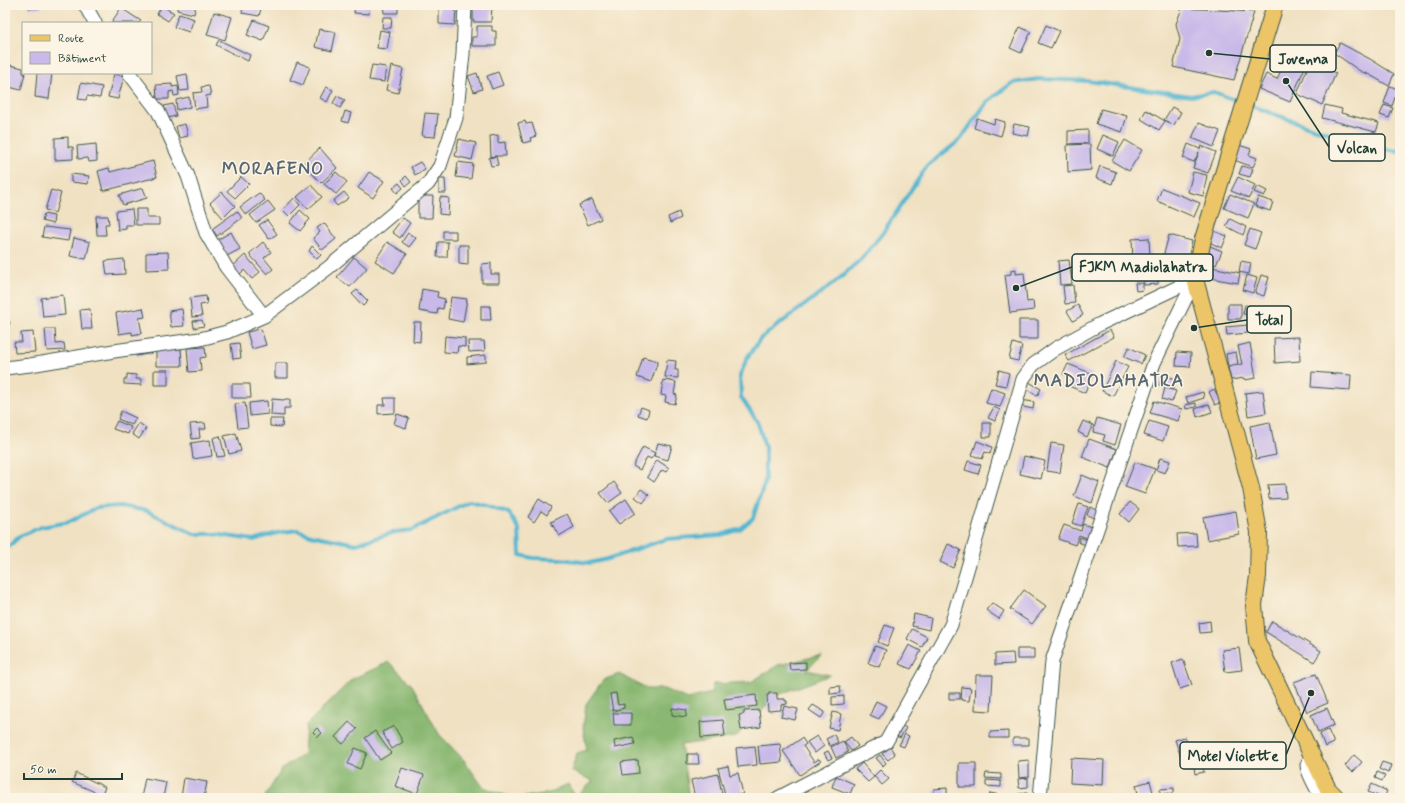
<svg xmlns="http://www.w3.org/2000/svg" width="1405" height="803" font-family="Mynerve,sans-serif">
  <rect width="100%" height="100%" fill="#fcf5e5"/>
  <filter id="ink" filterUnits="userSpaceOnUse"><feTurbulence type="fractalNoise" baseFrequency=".025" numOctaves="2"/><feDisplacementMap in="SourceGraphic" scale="8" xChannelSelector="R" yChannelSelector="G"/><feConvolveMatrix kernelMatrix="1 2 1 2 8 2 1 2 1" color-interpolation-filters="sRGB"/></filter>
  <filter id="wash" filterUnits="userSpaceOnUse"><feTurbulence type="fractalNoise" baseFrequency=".012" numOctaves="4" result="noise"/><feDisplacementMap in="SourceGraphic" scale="16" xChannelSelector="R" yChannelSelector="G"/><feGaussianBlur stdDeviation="0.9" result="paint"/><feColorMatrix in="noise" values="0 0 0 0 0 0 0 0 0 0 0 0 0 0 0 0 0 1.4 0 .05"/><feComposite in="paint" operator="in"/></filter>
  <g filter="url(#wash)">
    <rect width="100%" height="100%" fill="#f0e1c2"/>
    <!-- forest -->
    <path fill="#8ab872" stroke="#547a53" d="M822,655L807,670L830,675L778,695L736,737L681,745L689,798H519L553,792L568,784L576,797L593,781L571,771L577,753L587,750L583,728L586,704L603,680L619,674L647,689H664L687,699L711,693L713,684L751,682L778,665Z
      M389,662L412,685L439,734L464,760L483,787L513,798H264L282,769L304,754L306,725L352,679Z"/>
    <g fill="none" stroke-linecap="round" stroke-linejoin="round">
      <!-- stream -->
      <path stroke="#52b6d0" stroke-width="4" d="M1249,105L1313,128L1390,150L1400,151
        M5,550L20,536L41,527L69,522L96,508L120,506L147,511L194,534H214L253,540L277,533L297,530L311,535L356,544L395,532L412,530L469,501L487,505L509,513L519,529L520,555L533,558L561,559L589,563L608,559L666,539L721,535L740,529L753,518L765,481V447L758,423L741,397L740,376L747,358L761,338L838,280L861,259L882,234L927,166L960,140L987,102L1012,83L1039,79L1088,81L1191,96L1214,92L1240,102"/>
    </g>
    <g id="blocks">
      <!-- building -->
      <path fill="#c8b9e9" d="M29,5H41L42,8H29Z
        M178,5H196L194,14L177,10Z
        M243,5H262L259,16L242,13Z
        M297,5H310V7L297,8Z
        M355,5H370L369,14L354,13Z
        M383,5H398V13H384Z
        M439,5H456L455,25L439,24Z
        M473,5H492L491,22H473Z
        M162,6L174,13L168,21L157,14Z
        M121,8L141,21L139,23H111Z
        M1182,8L1254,12L1234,80L1173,67L1180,39L1176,24Z
        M214,12L232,17L225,40L207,35Z
        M179,14L194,19L189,32L174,27Z
        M383,17H392L391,28H382Z
        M254,20L269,26L263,41L247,35Z
        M1046,25L1059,31L1051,48L1038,43Z
        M477,26H492V31H496V46H472V37H477Z
        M1020,27L1031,32L1021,53L1010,48Z
        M319,29L336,32L332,51L315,47Z
        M380,30L390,32L387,49L377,48Z
        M219,40L250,55L248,61L216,45Z
        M1340,43L1370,59L1394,74L1389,86L1370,75L1360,71L1334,53Z
        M1290,50L1309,58L1290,102L1259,89L1266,74L1277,79Z
        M297,62L310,67L303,85L290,80Z
        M1310,62L1336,73L1322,105L1297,94Z
        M6,64L23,68V73H25L21,90L5,86Z
        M372,65L386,67L384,82L369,80Z
        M391,66L403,69L398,93L386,90Z
        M498,72L503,85L492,89L487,76Z
        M37,73H52L49,99L35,97Z
        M477,73L482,89L474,92L468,76Z
        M114,74L124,76L118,99L108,97Z
        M187,74L189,90L180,91L177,76Z
        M81,83L102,87L100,98L87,96L86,100L78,99Z
        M172,84V87L178,86L179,95L174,96L173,91L169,92V99H157L156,85Z
        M209,86L211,95L206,96L207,107L195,109L193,93L202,92L201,87Z
        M1390,86L1398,89L1392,106L1384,103Z
        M326,87L333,90L327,102L320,98Z
        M337,96L345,100L340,108L333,103Z
        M189,97L190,107L177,110L176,100Z
        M173,104L176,116L167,118L164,106Z
        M1325,105L1342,109L1341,113L1379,123L1376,132L1322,118Z
        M1384,105L1393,108L1389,118L1380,115Z
        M1172,107L1181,112L1174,125L1164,120Z
        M1101,109L1127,116L1122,132L1096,124Z
        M1146,110L1165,121L1159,130L1141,119Z
        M345,111L351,113L348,123L342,121Z
        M425,113L438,114L435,137L422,136Z
        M977,118L994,124L995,119L1005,122L1001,136L974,128Z
        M525,121L526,124L532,123L536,136L530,138L531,141L523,143L518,123Z
        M1199,123L1220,131L1214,147L1192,138Z
        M185,124L188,136L179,138L176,126Z
        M1014,124L1030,127L1028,136L1012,133Z
        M1088,130V143L1068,144V131Z
        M498,135V143L505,142L506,156H496L498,165L491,166L489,158L496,156L491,157L490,136Z
        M1103,135L1119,142L1113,156L1097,149Z
        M68,137V147H73V159L55,160V138Z
        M459,139L476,143L472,160L455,156Z
        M1125,140L1142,150L1129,171L1112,161Z
        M96,144L97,161L89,162L88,158L78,159L77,146Z
        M1090,144L1091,170L1068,172L1067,145Z
        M1188,144L1200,149L1201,146L1216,152L1208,173L1193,168L1199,152L1194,162L1183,158Z
        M1239,145L1251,149L1249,155L1257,158L1253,167L1234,160Z
        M320,148L337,168L321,183L303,164Z
        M153,161L157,177L103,191L98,171L109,168L110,172Z
        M420,162L425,169L415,175L411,167Z
        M458,162L473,164L471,179L456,177Z
        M1100,166L1116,172L1112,184L1096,178Z
        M1242,166L1253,169L1250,177L1239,174Z
        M336,172L347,182L336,194L324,184Z
        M369,172L384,181L373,198L358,188Z
        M1193,172L1207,175L1203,196L1188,192Z
        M71,174L89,176L88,184L71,182Z
        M406,176L411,182L406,186L402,180Z
        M241,177L249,184L235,198L227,191Z
        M1238,177L1255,185L1249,198L1231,191Z
        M439,179H445L446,193H439Z
        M399,183L403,188L397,193L393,188Z
        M311,185L322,197L308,209L297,197Z
        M1257,186L1267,191L1264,196L1254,192Z
        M143,188L147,198L123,205L119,195Z
        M1162,188L1200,203L1194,217L1157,201Z
        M51,190L61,193L55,213L45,210Z
        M222,192L235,206L223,218L210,203Z
        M344,192L349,198L337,206L333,201Z
        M259,193L265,200L246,215L240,207Z
        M1230,194L1254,204L1248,218L1224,208Z
        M418,196H433L432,218H418Z
        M440,197L449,198L448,215L439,214Z
        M1258,197L1273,202L1270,211L1255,206Z
        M294,198L300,205L289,216L283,210Z
        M592,199L601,219L588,225L579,205Z
        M268,201L275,210L256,223L250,215Z
        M132,209L134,225H126V229L118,230L116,211Z
        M136,209H147V218H159V225H136Z
        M300,210L310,219L300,231L290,223Z
        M237,211L242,218L217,236L212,229Z
        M679,212L681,218L670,223L668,217Z
        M44,214L54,216L53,224L42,221Z
        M96,216H108L109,224H105L106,235H97Z
        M403,218L410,223L400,238L392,232Z
        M1230,219L1246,227L1243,235L1226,226Z
        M267,220L277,234L269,239L259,225Z
        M324,223L336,239L322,250L313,238L320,232L317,228Z
        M44,227L70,230L68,241L42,237Z
        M1250,229L1261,233L1255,249L1244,245Z
        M443,231H456V239H443Z
        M1214,231L1227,236L1222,248L1209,242Z
        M231,232L240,249L227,256L217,240Z
        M408,233L416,238L409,247L402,242Z
        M1169,235L1192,241L1187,263L1163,257Z
        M74,238L90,242L86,259L70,256Z
        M1149,238L1150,259L1133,260L1132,239Z
        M263,242L271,252L264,258L273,269L267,274L249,254Z
        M387,242L407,254L394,273L375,261Z
        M438,242H448L447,257H437Z
        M459,245H468V265L459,264Z
        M312,246L321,255L317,259L309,251Z
        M1210,246L1222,251L1216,265L1204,260Z
        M168,252L169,269L146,270V253Z
        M245,255L260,272L252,279L244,270L239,275L232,267Z
        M354,257L367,268L350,287L337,277Z
        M124,259L125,274L107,275L105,261Z
        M1069,260L1072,284L1060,285L1058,261Z
        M1241,261L1251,263L1249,274L1239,272Z
        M491,263V274H499V283H482V264Z
        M1157,263L1158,284L1144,285L1143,264Z
        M1212,267L1240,273L1238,283L1210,278Z
        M1016,269V274L1024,273L1027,302L1033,301L1034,310L1010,313L1005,275L1011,274V270Z
        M1247,275L1257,278L1253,293L1243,290Z
        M1261,275L1269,277L1264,296L1255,293Z
        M1135,283H1143V290L1136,291Z
        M1073,285L1075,303L1065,304L1063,286Z
        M422,289L438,292L437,297L445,299L443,309L438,308L437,314L419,311Z
        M357,290L368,301L363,306L352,294Z
        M63,295L65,315L43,317L41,298Z
        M206,296L207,304L200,305L202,316L192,317L190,298Z
        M451,297L467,299L463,322L448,319Z
        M1228,304H1241V319H1228Z
        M1078,305L1083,315L1073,321L1067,311Z
        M1245,305L1257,307L1256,315L1243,314Z
        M481,306H490L491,320H481Z
        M143,308L145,317L139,318L142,333L132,335V332L119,334L116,313Z
        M90,309L92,329H82L80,310Z
        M182,309L184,326L171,327L169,311Z
        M5,320L10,322L5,337Z
        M202,320L204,326L194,328L193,321Z
        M1019,320H1038V339H1019Z
        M414,322H421L420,342L413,341Z
        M1248,325V333L1227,335L1226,327Z
        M45,329H55L56,344L64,343L65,350L47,351Z
        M261,329L266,345L252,349L247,332Z
        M1110,330L1114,337L1069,361L1065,355Z
        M33,332L35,352L15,353L14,342H22L21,333Z
        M445,336L465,338V347L458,346L457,353L444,352Z
        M1299,337L1300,361L1275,363L1274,338Z
        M468,341H484L485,351L469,352Z
        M239,343L241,358L233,359L231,344Z
        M1013,343L1022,346L1018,361L1009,359Z
        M1250,343L1256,378L1245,380L1244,378L1231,380L1228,367L1242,364L1238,346Z
        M205,347L206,357L200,358L201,371L189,372L187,348Z
        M1129,347L1145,355L1141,364L1124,357Z
        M152,348L153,353L136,356V350Z
        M156,349H181L182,366H156Z
        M1177,352L1191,353L1190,367L1176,366Z
        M1236,352L1238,364L1228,366L1226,354Z
        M486,355V362L467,364V357Z
        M643,357L658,361L651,382L637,377Z
        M667,360L676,361L675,370H678V378L665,377Z
        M1116,361L1128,367L1113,396L1102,391Z
        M275,363H288V378H275Z
        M1068,364L1093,374L1085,393L1069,386L1073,378L1063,374Z
        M154,370H168V385H154Z
        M999,370L1009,373L1006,386L995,384Z
        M1312,372L1351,375L1350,390L1311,387Z
        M127,374L136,375V379H141V385L124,384V379H127Z
        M1162,375L1176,379L1173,389L1159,385Z
        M663,380L676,382L674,394L677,395L675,404L665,402L666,396L661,395Z
        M1029,382L1041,389L1037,396L1025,388Z
        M232,384H250L251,398H232Z
        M991,388L1005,393L1000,407L986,403Z
        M1165,388L1176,391L1172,402L1162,399Z
        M1214,389L1221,402L1215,405L1209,392Z
        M1263,391L1266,413L1248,416L1245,393Z
        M1203,392L1204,398L1188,403L1186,397Z
        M384,398H395V413L378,414V405H385Z
        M272,399L284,400L285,399H290V408H284V416L271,415Z
        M1020,400L1034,402L1033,409L1019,406Z
        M267,401L268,414L250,416L249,403Z
        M1154,401L1182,409L1178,421L1150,413Z
        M245,403L248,427L238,428L235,404Z
        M1196,403V407L1186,409L1185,405Z
        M1209,404L1212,412L1197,417L1195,409Z
        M641,407L649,410L647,418L638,415Z
        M994,407L1000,410L995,421L988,418Z
        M121,411L136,418L132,425L118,419Z
        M397,414L409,418L406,428L394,424Z
        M1097,418L1121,425L1115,445L1103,441L1105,435L1093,432Z
        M270,419H283L282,427L270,426Z
        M117,421L131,427L128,434L113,429Z
        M1083,421L1093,425L1087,437L1078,432Z
        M1149,421L1168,427L1163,441L1144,435Z
        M1270,422L1276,455L1256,459L1250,426Z
        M139,423L146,428L139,439L132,434Z
        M205,423L206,429H199L200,438L192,439L190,424Z
        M983,423H991V437H983Z
        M236,433L241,451L229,454L224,436Z
        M220,436L225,456L217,457L213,438Z
        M1089,439L1117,449L1110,468L1082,457Z
        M210,440L212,456L193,459L191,443Z
        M977,441L992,447L990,454L985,452L982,459L972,455Z
        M658,443L672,446L668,460L654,456Z
        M1051,443L1064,445L1060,473L1047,471Z
        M643,447L655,453L651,459L647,457L640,470L633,466Z
        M1024,456L1045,461L1041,479L1020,474Z
        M1160,458L1170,461L1165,473L1156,470Z
        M657,460L669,468L666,472L662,470L654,482L647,477Z
        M968,461L981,465L978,474L965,470Z
        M1135,462L1155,469L1145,494L1125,487Z
        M1082,475L1099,482L1092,503L1074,496Z
        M614,482L622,493L608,503L600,493Z
        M1285,484L1286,498L1269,499L1268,485Z
        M641,489L649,495L643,503L635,497Z
        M539,499L551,507L547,515L541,511L534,522L528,517Z
        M626,499L635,513L619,524L609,511Z
        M1130,502L1139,509L1129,522L1120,514Z
        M1079,504L1088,507L1081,526L1072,523Z
        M1090,507L1098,511L1096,519L1087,515Z
        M1236,511L1239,534L1207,540L1203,517Z
        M567,514L574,527L559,536L551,522Z
        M1083,524L1094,528L1090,539L1079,535L1075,545L1058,539L1064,525L1081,531Z
        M1196,533L1197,546L1178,547L1177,534Z
        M1080,537L1088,540L1086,545L1078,542Z
        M948,544L961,550L953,568L940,562Z
        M1024,590L1046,606L1032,624L1010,609Z
        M992,603L1004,611L999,619L986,610Z
        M914,614L931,618L929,630L912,626Z
        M1210,621L1211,632L1200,633L1199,623Z
        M1272,621L1321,651L1314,662L1266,632Z
        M885,625L894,628L887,646L878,642Z
        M912,629L927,637L922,647L907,639Z
        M909,645L921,651L911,669L899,664Z
        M875,646L886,650L879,667L868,663Z
        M1239,648L1242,670L1225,672L1222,650Z
        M1017,649H1034V659H1017Z
        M1013,653L1014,664L995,665V654Z
        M1183,659L1192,685L1180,689L1172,663Z
        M806,662V669L790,670L789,663Z
        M1316,674L1328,703L1307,712L1294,682Z
        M976,675H993L991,711L975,710Z
        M840,686L841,693L830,694V687Z
        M962,687L971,688L969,701L961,700Z
        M616,693L618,705L624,704V708L613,711L610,694Z
        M769,693H777V699H785V701H787V704L781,705V710L768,711L767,695H769Z
        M949,693H960V699H949Z
        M756,695L757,706L726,710L724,699Z
        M844,696V704L832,705V697Z
        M876,701L886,706L879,719L870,715Z
        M813,705L825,712L821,718L809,710Z
        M784,706L798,709L795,720L781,717Z
        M672,708L687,710L686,717L672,715Z
        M1327,708L1334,725L1318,732L1311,715Z
        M759,710L761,727L741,730L739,715L744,714V711Z
        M833,712L841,714L838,730L829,728Z
        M613,713H631V725H614Z
        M723,720L725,736L701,738L700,722Z
        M349,722L357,729L343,744L335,737Z
        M900,724L906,728L900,738L894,734Z
        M394,726L403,742L392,749L382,732Z
        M317,728L322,733L318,737L313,732Z
        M1328,730L1334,743L1325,747L1320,734Z
        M375,731L391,753L380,760L365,738Z
        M1008,731V738H990V732Z
        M905,734L909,736L904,747L899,745Z
        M834,735L838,742L830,746L826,739Z
        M817,736L824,746L815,753L807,742Z
        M633,737L635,744L615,748L614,741Z
        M851,737L858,746L851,751L844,742Z
        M1185,737L1192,757L1182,760L1175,740Z
        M802,738L806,744L803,746L814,762L819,759L821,761L800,775L783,751Z
        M1013,738H1029V745H1013Z
        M843,741L848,752L836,758L831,747Z
        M780,744L782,762L760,764L758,746Z
        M755,746L757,765L738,767L736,748Z
        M890,747L895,754L888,760L882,754Z
        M355,748L367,753L360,769L348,764Z
        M828,751L832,758L828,760L824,753Z
        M687,754H698L699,764H687Z
        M880,755L886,763L883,766L876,758Z
        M1354,755L1362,762L1353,772L1345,766Z
        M1071,758L1104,760L1103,785L1070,783Z
        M638,760L639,773L623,775L621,762Z
        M1029,760V777L1019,778L1018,761Z
        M1193,760H1201L1204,772L1195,774Z
        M1382,762L1391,765L1388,773L1379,769Z
        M862,763L874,777L868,782L855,769Z
        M959,763H976V787H959Z
        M728,766L730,775L738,773L743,794L726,798L718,768Z
        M402,768L424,775L417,794L395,786Z
        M880,770L889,779L882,785L874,776Z
        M1377,772L1385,776L1382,781L1375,778Z
        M76,773L105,787L102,795L72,782Z
        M986,773L1001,774V779L985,778Z
        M718,774L722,794L703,798H695L691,780Z
        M836,776L854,784L850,794L832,787Z
        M145,778L166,782L163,798H141Z
        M184,778L207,782L204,798H181Z
        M1028,778V787L1019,788L1018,779Z
        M986,780L1001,781V787L986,786Z
        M1150,781L1154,796L1139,798L1136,785Z
        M1372,784L1387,791L1384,798L1368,792Z
        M947,788V798H934V789Z
        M1174,788V793L1160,794V789Z
        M990,793L1000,795L999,798H989Z
        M1027,793L1028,798H1018V794Z"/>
    </g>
  </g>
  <g filter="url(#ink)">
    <use href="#blocks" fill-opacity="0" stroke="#3e5649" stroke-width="1"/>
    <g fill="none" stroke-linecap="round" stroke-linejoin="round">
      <defs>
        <path id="minor" d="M85,5L95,23
          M129,73L158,111L188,176L206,233L226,267L264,316
          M5,368L30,365L114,351L200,339L227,332L264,316L328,268L428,184L440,166L456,118L463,54L465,5
          M1313,758C1310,759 1308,762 1307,765C1307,773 1318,791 1322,798
          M778,798L886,742L951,625L1023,379L1033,365L1055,349L1100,324L1195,279
          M1040,798L1052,661L1154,363L1195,279"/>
        <path id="major" d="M1275,5L1203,239L1195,279L1251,488L1259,532L1258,576L1254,605L1257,641L1328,789L1337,798"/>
      </defs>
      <!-- minor casing -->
      <use href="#minor" stroke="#3e5649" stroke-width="15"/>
      <!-- major casing -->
      <use href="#major" stroke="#3e5649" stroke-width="18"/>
      <!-- minor -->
      <use href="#minor" stroke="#fff" stroke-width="13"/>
      <!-- major -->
      <use href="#major" stroke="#edc569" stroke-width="16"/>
    </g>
  </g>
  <g text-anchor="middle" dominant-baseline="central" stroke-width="3" stroke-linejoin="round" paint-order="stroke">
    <!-- district labels -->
    <g font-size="18" font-weight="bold" letter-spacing="1" fill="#5a6873" stroke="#fcf5e5">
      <text x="273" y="169">MORAFENO</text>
      <text x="1109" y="381">MADIOLAHATRA</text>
    </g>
  </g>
  <!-- callouts -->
  <path fill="none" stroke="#1f3d34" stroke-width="1.5" d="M1209 53L1270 59M1286 81L1329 147M1016 288L1072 267M1194 328L1247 320M1311 693L1286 755"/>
  <g fill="#1f3d34" stroke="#fcf5e5" stroke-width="1.5">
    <circle cx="1209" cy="53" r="4"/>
    <circle cx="1286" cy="81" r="4"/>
    <circle cx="1016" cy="288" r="4"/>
    <circle cx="1194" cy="328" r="4"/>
    <circle cx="1311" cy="693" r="4"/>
  </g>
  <g fill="#fcf5e5" stroke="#1f3d34" stroke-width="1.5">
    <rect x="1270" y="45" width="66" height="27" rx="4"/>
    <rect x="1329" y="134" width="56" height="27" rx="4"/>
    <rect x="1072" y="254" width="141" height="27" rx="4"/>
    <rect x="1247" y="306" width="44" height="27" rx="4"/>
    <rect x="1180" y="742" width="106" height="27" rx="4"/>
  </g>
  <g font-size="15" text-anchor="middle" font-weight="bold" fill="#1f3d34">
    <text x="1303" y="64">Jovenna</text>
    <text x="1357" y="153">Volcan</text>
    <text x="1143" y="272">FJKM Madiolahatra</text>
    <text x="1269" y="325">Total</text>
    <text x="1233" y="761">Motel Violette</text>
  </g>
  <!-- margin -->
  <rect width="1405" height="803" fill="none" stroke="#fcf5e5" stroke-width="20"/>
  <!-- legend -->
  <rect x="22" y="22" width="130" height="52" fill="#fcf5e5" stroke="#a4ab9e"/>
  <rect x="30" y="35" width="20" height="6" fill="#edc569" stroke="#a4ab9e"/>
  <text x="58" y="42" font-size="12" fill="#1f3d34">Route</text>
  <rect x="30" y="52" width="20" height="12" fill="#c8b9e9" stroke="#a4ab9e"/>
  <text x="58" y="62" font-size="12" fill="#1f3d34">Bâtiment</text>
  <!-- scale -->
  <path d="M24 773v6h98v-6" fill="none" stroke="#1f3d34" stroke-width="2"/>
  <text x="30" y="773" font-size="12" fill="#1f3d34" stroke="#fcf5e5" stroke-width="3" paint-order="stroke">50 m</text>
</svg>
